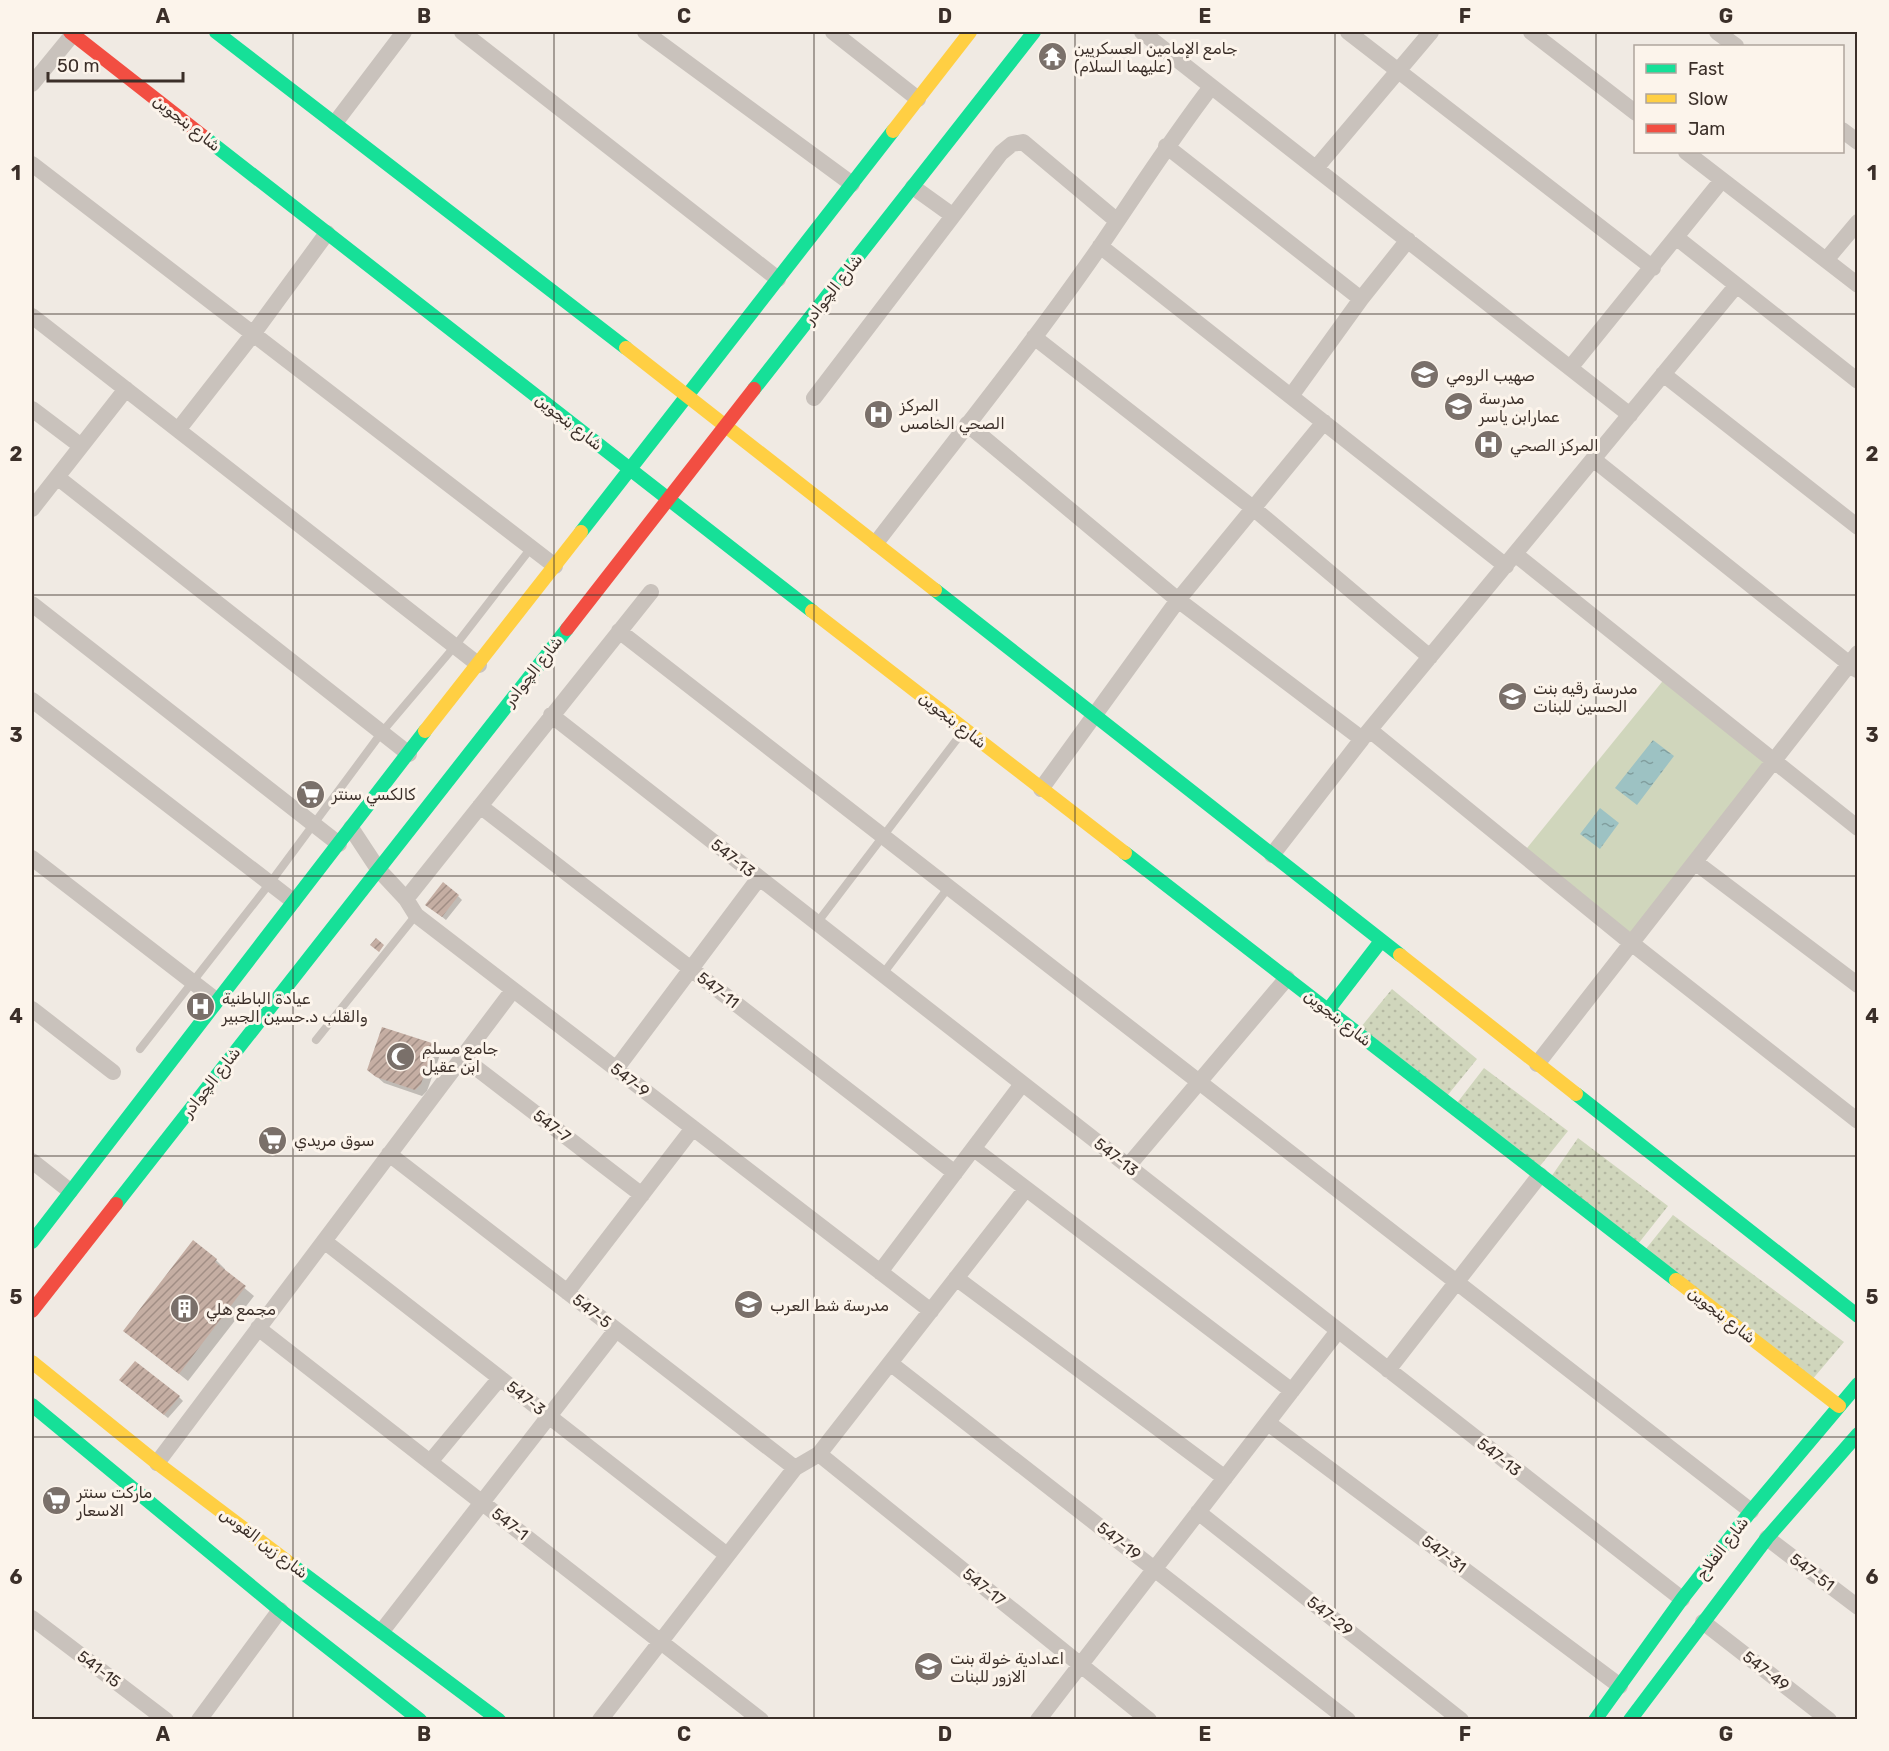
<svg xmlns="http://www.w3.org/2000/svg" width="1889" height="1751" font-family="Rubik,'Noto Sans Arabic',sans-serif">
  <defs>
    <pattern id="garden-dots" width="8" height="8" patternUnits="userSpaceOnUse" patternTransform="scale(1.5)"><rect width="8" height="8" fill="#d0d6bc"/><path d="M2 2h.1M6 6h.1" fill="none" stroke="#b4b8a2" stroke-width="1.8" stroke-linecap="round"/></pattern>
    <pattern id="water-ripples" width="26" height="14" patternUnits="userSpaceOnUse" patternTransform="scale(1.5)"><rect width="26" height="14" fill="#9dc2c3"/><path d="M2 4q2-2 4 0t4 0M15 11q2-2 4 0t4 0" fill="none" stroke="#819e9e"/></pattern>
    <pattern id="building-hatch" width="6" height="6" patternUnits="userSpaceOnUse" patternTransform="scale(1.5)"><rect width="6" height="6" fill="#c5aea3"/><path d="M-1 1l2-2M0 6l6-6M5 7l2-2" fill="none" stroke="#a18e85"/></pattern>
  </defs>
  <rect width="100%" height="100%" fill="#f0eae3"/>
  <!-- grass -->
  <path fill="#d0d6bc" d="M1666,677L1773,762L1630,942L1523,853Z"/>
  <!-- garden -->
  <path fill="url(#garden-dots)" d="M1392,989L1477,1059L1447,1096L1361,1027Z
    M1484,1068L1568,1131L1540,1166L1457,1103Z
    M1578,1138L1668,1206L1638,1244L1551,1177Z
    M1673,1215L1844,1342L1811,1381L1645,1250Z"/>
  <!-- water -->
  <path fill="url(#water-ripples)" d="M1653,740L1674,756L1637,805L1615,788Z
    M1600,808L1619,823L1600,849L1580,834Z"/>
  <!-- shadow -->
  <path fill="#0003" d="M458,896L462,900L446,920L431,908Z
    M434,1046L441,1052L427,1091L422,1096L384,1083L369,1070Z
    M216,1260L225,1269L224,1271L254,1296L188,1381L125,1331Z
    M125,1384L179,1397L183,1401L168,1418Z"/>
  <!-- building -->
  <path fill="url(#building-hatch)" d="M443,882L459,895L442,917L425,905Z
    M376,938L384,945L379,952L370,945Z
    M382,1027L435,1044L421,1084L415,1090L376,1077L367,1070Z
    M193,1240L217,1259L215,1262L246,1286L179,1374L123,1331Z
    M135,1361L180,1396L164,1415L119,1380Z"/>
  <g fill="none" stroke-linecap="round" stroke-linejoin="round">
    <!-- lane -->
    <path stroke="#c9c2bc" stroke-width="8" d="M817,923L964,730
      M882,975L948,888
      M316,1040L416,915
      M140,1049L270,883L382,732L455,646L531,548"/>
    <!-- street -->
    <path stroke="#c9c2bc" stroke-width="16" d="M462,32L778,279
      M645,32L852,184
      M833,32L918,99
      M1142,32L1630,415
      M1348,32L1653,268
      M1531,32L1636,113
      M1717,32L1736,46
      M32,84L73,34
      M335,123L404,32
      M1842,130L1858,142
      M1166,146L1361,299
      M1686,152L1858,285
      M32,164L555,566
      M1316,168L1431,32
      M913,187L952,215
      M1677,238L1858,381
      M1100,246L1506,566
      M1826,260L1858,222
      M32,316L479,665
      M1034,337L1253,508L1430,657
      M1570,368L1722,180
      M1663,374L1858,527
      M1291,396L1361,299L1408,240
      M814,398L1001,153L1012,144L1023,142L1116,220
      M32,409L81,446
      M967,424L1178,600L1362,739
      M178,430L253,334L327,233
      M1593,459L1857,670
      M57,477L409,754
      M32,509L126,389
      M876,543C951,445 1029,349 1099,248C1136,194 1171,139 1211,87
      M1515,554L1858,828
      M32,604L339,844
      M619,631L1751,1511
      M32,700L293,901
      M551,715L1682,1599
      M1371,731L1630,942L1858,1121
      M1041,789L1178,600L1324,422
      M480,806L955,1173
      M351,828L378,869L406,899L416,915L931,1311
      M1272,855L1362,739L1736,286
      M32,858L216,1000
      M1695,862L1858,985
      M406,899L651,592
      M32,1009L113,1072
      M462,1057L642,1195
      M1537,1064L1858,653
      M616,1069L759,878
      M974,1149L1292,1391
      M389,1154L795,1468
      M32,1161L70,1191
      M1128,1166L1287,978
      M324,1241L727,1555
      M880,1272L1022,1084
      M956,1278L1225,1478
      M567,1292L693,1128
      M258,1328L761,1720
      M890,1363L1348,1720
      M1388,1370L1540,1175
      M1268,1423L1620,1686
      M819,1454L1149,1720
      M430,1462L500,1378
      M157,1463L513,990
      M1198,1512L1461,1720
      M1767,1538L1858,1607
      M32,1618L166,1720
      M1703,1622L1829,1720
      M382,1631L616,1330
      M199,1720L280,1610
      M600,1720L795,1468L819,1454L1025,1190
      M1038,1720L1338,1331"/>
    <!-- fast -->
    <path stroke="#16e098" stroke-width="14" d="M216,32L626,348
      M204,137L812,611
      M754,389L1034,32
      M581,532L893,131
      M935,590L1400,955
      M1125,853L1676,1280
      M1328,1010L1381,941
      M1576,1094L1858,1316
      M116,1204L567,629
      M32,1242L425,731
      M32,1405L280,1610L420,1720
      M292,1565L499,1720
      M1595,1720L1682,1599L1751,1511L1858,1384
      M1630,1720L1767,1538L1858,1434"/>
    <!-- slow -->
    <path stroke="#ffcf43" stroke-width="14" d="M893,131L970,32
      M626,348L935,590
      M812,611L1125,853
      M425,731L581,532
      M1400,955L1576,1094
      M1676,1280L1839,1406
      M32,1362L157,1463L292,1565"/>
    <!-- jam -->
    <path stroke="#f24e42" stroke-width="14" d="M70,32L204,137
      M567,629L754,389
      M32,1311L116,1204"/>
  </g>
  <!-- grid -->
  <path fill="none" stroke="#3b2f29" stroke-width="1.5" stroke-opacity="0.55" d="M293,32V1720M554,32V1720M814,32V1720M1075,32V1720M1335,32V1720M1596,32V1720M32,314H1858M32,595H1858M32,876H1858M32,1156H1858M32,1437H1858"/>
  <!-- icons -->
  <defs>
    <symbol id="temple-disc" viewBox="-11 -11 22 22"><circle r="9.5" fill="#7a706a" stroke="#fcf4eb"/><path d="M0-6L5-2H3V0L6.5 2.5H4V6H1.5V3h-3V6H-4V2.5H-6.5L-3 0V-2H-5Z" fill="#fff"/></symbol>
    <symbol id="school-disc" viewBox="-11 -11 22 22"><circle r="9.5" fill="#7a706a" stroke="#fcf4eb"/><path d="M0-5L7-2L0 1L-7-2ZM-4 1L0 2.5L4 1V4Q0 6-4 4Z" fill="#fff"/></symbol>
    <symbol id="hospital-disc" viewBox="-11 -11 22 22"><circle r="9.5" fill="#7a706a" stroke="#fcf4eb"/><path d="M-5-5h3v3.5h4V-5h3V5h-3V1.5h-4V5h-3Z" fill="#fff"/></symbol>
    <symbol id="supermarket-disc" viewBox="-11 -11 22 22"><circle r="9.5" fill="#7a706a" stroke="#fcf4eb"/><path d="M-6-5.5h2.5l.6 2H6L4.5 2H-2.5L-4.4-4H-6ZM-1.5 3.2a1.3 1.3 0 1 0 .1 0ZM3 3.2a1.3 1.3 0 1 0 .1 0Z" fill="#fff"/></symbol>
    <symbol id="mosque-disc" viewBox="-11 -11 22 22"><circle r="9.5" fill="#7a706a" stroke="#fcf4eb"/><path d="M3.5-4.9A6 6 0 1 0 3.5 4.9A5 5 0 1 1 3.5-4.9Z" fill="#fff"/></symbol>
    <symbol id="building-disc" viewBox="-11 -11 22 22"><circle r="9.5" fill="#7a706a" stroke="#fcf4eb"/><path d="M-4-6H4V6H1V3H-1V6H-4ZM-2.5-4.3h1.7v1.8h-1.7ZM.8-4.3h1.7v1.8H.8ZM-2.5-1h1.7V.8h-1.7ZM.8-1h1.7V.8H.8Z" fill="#fff"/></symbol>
  </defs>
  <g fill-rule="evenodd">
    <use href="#temple-disc" x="1036" y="40" width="33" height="33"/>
    <use href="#school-disc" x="1408" y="358" width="33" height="33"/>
    <use href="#school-disc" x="1442" y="390" width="33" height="33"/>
    <use href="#hospital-disc" x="862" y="398" width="33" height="33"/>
    <use href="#hospital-disc" x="1472" y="428" width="33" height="33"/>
    <use href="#school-disc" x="1496" y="680" width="33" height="33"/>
    <use href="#supermarket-disc" x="294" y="778" width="33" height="33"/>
    <use href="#hospital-disc" x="184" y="990" width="33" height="33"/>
    <use href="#mosque-disc" x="384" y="1040" width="33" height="33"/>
    <use href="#supermarket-disc" x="256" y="1124" width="33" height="33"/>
    <use href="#school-disc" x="732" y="1288" width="33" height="33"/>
    <use href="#building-disc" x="168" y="1292" width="33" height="33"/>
    <use href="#supermarket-disc" x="40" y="1484" width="33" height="33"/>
    <use href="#school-disc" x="912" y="1650" width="33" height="33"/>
  </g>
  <g text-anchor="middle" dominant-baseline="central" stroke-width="6" stroke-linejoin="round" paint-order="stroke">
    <!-- poi labels -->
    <g font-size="16" fill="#3b2f29" stroke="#fcf4eb" text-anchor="start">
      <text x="1074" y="48">جامع الإمامين العسكريين<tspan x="1074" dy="18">(عليهما السلام)</tspan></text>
      <text x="1446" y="375">صهيب الرومي</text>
      <text x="1479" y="398">مدرسة<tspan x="1479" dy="18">عمارابن ياسر</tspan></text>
      <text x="900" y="405">المركز<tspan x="900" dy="18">الصحي الخامس</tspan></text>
      <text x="1510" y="445">المركز الصحي</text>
      <text x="1533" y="688">مدرسة رقيه بنت<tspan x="1533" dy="18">الحسين للبنات</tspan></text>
      <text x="332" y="794">كالكسي سنتر</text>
      <text x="222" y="998">عيادة الباطنية<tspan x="222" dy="18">والقلب د.حسين الجبير</tspan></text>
      <text x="422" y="1048">جامع مسلم<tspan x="422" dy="18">ابن عقيل</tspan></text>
      <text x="294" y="1140">سوق مريدي</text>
      <text x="770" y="1305">مدرسة شط العرب</text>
      <text x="206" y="1309">مجمع هلي</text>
      <text x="77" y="1492">ماركت سنتر<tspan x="77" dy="18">الاسعار</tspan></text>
      <text x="950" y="1658">اعدادية خولة بنت<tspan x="950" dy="18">الازور للبنات</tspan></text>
    </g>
    <!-- street labels -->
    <g font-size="16" fill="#3b2f29" stroke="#fcf4eb">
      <text transform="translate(187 123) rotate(38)">شارع بنجوين</text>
      <text transform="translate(833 289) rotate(-52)">شارع الچوادر</text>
      <text transform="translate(569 422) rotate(38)">شارع بنجوين</text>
      <text transform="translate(533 671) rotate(-52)">شارع الچوادر</text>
      <text transform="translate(953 720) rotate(38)">شارع بنجوين</text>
      <text transform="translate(733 858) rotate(38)">547-13</text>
      <text transform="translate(718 990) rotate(38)">547-11</text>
      <text transform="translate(1338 1018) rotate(38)">شارع بنجوين</text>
      <text transform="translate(630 1080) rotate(38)">547-9</text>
      <text transform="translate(211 1082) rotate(-52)">شارع الچوادر</text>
      <text transform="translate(552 1126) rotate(37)">547-7</text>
      <text transform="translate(1116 1157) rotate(38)">547-13</text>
      <text transform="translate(592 1311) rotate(38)">547-5</text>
      <text transform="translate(1722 1315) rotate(38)">شارع بنجوين</text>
      <text transform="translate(526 1398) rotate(38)">547-3</text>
      <text transform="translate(1499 1457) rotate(38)">547-13</text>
      <text transform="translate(510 1524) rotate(38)">547-1</text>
      <text transform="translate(1119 1541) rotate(38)">547-19</text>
      <text transform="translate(264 1543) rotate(37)">شارع زين القوس</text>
      <text transform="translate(1722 1548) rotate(-52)">شارع الفلاح</text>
      <text transform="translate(1444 1554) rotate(37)">547-31</text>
      <text transform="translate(1812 1572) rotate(37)">547-51</text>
      <text transform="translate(984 1587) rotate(39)">547-17</text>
      <text transform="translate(1330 1616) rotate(38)">547-29</text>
      <text transform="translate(99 1669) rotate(37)">541-15</text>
      <text transform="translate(1766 1671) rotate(38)">547-49</text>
    </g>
  </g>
  <!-- border -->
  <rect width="1889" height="1751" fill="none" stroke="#fcf4eb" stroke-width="66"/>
  <!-- legend -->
  <rect x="1634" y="45" width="210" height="108" fill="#fcf4eb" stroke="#afa59d" stroke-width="1.5"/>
  <rect x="1646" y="64" width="30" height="9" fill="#16e098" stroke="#afa59d" stroke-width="1.5"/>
  <text x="1688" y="75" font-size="18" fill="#3b2f29">Fast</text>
  <rect x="1646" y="94" width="30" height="9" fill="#ffcf43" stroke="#afa59d" stroke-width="1.5"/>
  <text x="1688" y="105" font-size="18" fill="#3b2f29">Slow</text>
  <rect x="1646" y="124" width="30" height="9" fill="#f24e42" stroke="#afa59d" stroke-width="1.5"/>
  <text x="1688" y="135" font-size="18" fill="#3b2f29">Jam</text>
  <!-- scale -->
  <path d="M48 72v9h135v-9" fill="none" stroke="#3b2f29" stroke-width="3"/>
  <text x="57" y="72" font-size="18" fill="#3b2f29" stroke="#fcf4eb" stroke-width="4.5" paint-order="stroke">50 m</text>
  <rect x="33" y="33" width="1823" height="1685" fill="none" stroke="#3b2f29" stroke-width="2"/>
  <g font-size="20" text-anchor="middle" font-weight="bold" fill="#3b2f29">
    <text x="163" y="23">A</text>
    <text x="424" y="23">B</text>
    <text x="684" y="23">C</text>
    <text x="945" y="23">D</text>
    <text x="1205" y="23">E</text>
    <text x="1465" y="23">F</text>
    <text x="1726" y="23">G</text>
    <text x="16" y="180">1</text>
    <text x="1872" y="180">1</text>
    <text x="16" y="461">2</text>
    <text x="1872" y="461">2</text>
    <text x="16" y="742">3</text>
    <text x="1872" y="742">3</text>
    <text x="16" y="1023">4</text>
    <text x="1872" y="1023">4</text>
    <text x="16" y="1304">5</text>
    <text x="1872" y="1304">5</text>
    <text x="16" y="1584">6</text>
    <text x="1872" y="1584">6</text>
    <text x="163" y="1741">A</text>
    <text x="424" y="1741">B</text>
    <text x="684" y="1741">C</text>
    <text x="945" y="1741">D</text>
    <text x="1205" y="1741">E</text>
    <text x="1465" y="1741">F</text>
    <text x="1726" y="1741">G</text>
  </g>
</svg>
